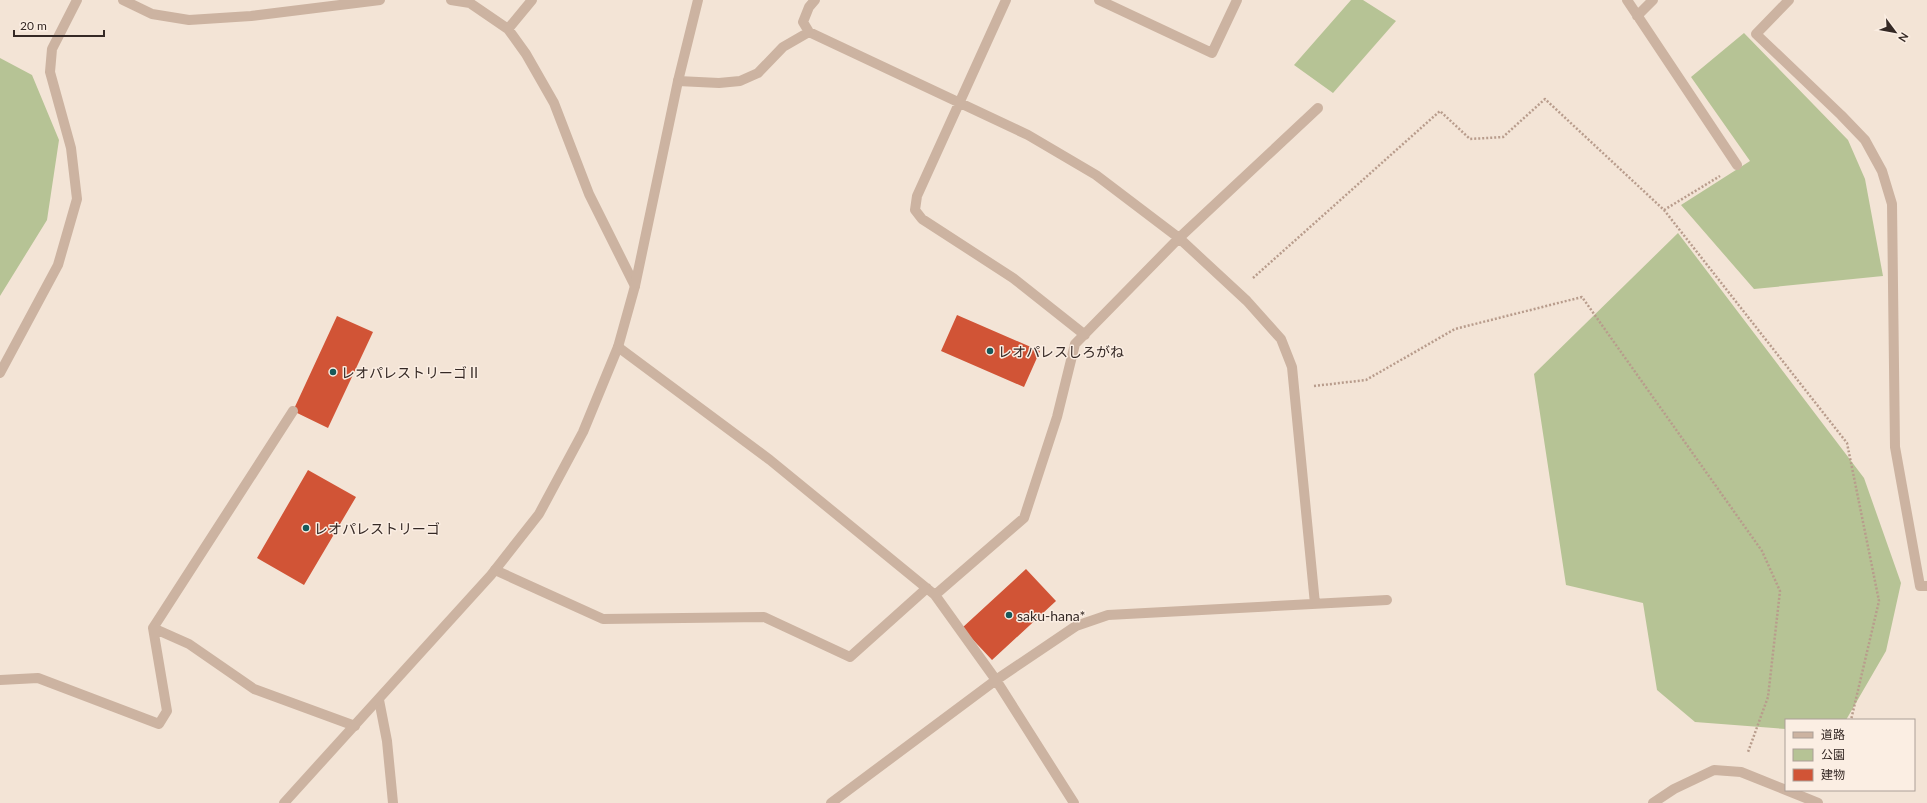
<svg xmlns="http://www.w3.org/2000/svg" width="1927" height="803" font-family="Lato,'Noto Sans JP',sans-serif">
  <rect width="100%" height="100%" fill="#f3e4d6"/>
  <!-- green -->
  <path fill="#b6c395" d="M1351,0H1363L1396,21L1333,93L1294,65Z
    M1744,33L1848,140L1865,179L1883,276L1754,289L1681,205L1750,161L1691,77Z
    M0,58L32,75L59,140L47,220L0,296Z
    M1678,233L1864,478L1901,583L1886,651L1846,720H1786V729L1695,722L1657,690L1643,603L1566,585L1534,374Z"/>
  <!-- building -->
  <path fill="#d15436" d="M957,315L1040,351L1024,387L941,351Z
    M337,316L373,332L328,428L293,411Z
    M308,470L356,497L304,585L257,558Z
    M1026,569L1056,601L992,660L962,628Z"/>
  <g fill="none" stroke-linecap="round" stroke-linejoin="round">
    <!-- path -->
    <path stroke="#b89c8c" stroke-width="2.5" stroke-dasharray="2 2" stroke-linecap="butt" d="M1664,210L1720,176
      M1253,278L1440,111L1470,139L1503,137L1545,99L1664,210L1847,443L1879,601L1851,720
      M1314,386L1366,380L1455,329L1582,297L1762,551L1780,591L1768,697L1748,752"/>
    <!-- minor -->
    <path stroke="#ccb3a1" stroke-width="10" d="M123,0L152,14L189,20L251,16L380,0
      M451,0L470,3L508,29L526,54L554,103L589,194L635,286
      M815,0L809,7L803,22L809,32L1028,135L1096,175L1179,238L1247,301L1281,339L1292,367L1315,604
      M1006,0L917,196L915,210L922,219L1013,278L1085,335
      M1099,0L1212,53L1237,0
      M1627,0L1737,165
      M1789,0L1756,34L1841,115L1865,140L1882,171L1892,204L1895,447L1920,586H1927
      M1637,16L1653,0
      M508,29L532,0
      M678,81L719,83L740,81L758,73L783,47L809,32
      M618,347L770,460L935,595L996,680L1074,803
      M0,373L58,265L77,199L71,148L50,72L52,49L77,0
      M495,570L603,619L764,617L850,657L927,588
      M935,595L1024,518L1057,417L1075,344L1179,238L1318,108
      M153,628L293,411
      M0,680L38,678L159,724L167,711L153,628L189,644L254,689L355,726
      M379,700L387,741L393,803
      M1786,790L1818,803
      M831,803L996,680L1076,626L1108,615L1387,600
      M1653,803L1674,789L1714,770L1741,772L1786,790"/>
    <!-- tertiary -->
    <path stroke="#ccb3a1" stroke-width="10" d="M284,803L491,575L539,514L583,432L618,347L635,286L678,81L698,0"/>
  </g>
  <!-- markers -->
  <g fill="#17595a" stroke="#fbeee3" stroke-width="1.5">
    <circle cx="990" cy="351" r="4"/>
    <circle cx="333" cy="372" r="4"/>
    <circle cx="306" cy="528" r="4"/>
    <circle cx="1009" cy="615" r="4"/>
  </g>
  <g text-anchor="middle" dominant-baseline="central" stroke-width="3" stroke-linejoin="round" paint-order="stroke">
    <!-- poi labels -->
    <g font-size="14" fill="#352925" stroke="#fbeee3" text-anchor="start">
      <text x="998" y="351">レオパレスしろがね</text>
      <text x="341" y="372">レオパレストリーゴⅡ</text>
      <text x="314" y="528">レオパレストリーゴ</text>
      <text x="1017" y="615">saku-hana*</text>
    </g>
  </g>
  <!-- legend -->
  <rect x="1785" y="719" width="130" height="72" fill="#fbeee3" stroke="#ac9f97"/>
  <rect x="1793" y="732" width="20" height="6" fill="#ccb3a1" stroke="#ac9f97"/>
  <text x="1821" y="739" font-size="12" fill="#352925">道路</text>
  <rect x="1793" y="749" width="20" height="12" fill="#b6c395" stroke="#ac9f97"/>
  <text x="1821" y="759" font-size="12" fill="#352925">公園</text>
  <rect x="1793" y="769" width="20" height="12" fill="#d15436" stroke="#ac9f97"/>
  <text x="1821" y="779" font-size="12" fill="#352925">建物</text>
  <!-- north arrow -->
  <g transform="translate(1895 32) rotate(122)" stroke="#fbeee3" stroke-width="3" paint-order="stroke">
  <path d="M0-3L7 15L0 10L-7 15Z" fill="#352925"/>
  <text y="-6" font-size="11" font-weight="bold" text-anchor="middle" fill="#352925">N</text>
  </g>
  <!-- scale -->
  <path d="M14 30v6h90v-6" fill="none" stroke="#352925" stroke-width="2"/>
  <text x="20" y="30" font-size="12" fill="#352925" stroke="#fbeee3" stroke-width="3" paint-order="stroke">20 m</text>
</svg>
